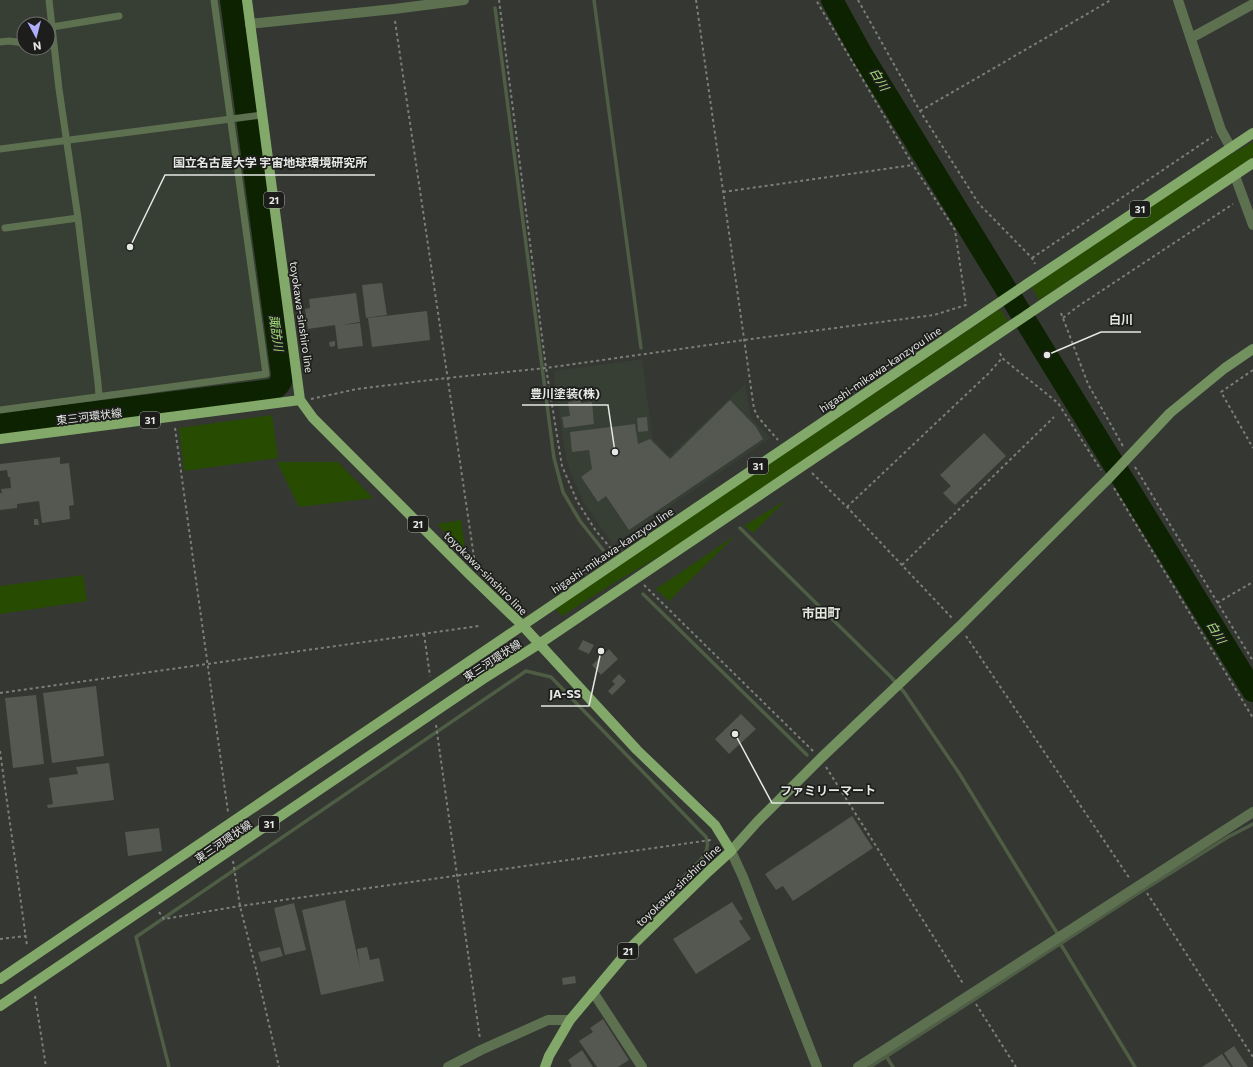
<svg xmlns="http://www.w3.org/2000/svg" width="1253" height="1067" font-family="Commissioner,'Noto Sans JP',sans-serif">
  <rect width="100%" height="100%" fill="#343732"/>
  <!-- built -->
  <path fill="#373e33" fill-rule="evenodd" d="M0,0H226L278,378L274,385L268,387L0,424ZM24,24H48V48H24Z
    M642,359L653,439L669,456L745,384L750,413L752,419L771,438L613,545L585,505L570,473L564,447L553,371Z"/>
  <!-- green -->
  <path fill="#274c01" d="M1253,142V157L1039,300L1032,287L1207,168Z
    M1000,309L1008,321L680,544L617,581L562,616L555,608Z
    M272,415L278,458L184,471L179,428Z
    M277,462H338L373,498L299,507Z
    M786,500L753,533L744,526Z
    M461,520L466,554L437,524Z
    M736,535L669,601L656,589Z
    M83,575L87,601L0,614V586Z"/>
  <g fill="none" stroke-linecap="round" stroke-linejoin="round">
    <!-- stream -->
    <path stroke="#4e5d44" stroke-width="3.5" d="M594,0L641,348
      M495,8L554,458L563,492L580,521L603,550
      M740,528L891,677L904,692L959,773L1057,933
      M643,594L807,755
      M1060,943L1135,1067
      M886,1056L893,1067
      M169,1067L136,937L526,671L551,677L706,837C713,854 694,866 683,878
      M870,1067L1137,894L1228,837L1253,824"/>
    <!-- river -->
    <path stroke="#0d2200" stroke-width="22" d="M832,0L861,53L1253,691
      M0,424L271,390C279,387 282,382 282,374L231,0"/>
  </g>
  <!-- building -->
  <path fill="#545851" d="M382,283L387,315L366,318L362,285Z
    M356,293L360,322L342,325L360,323L363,346L338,349L335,325L308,329L305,309L310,308L309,299Z
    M427,311L430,340L372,347L368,318Z
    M335,341V346L330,347L329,342Z
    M581,400V403L592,402L594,424L564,428L562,417L570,416L568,402Z
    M730,400L756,427L763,439L629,530L606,496L598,502L581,477L592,469L589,450L572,452L570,432L635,424L638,444L650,439L670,459Z
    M647,417L648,431L638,432L637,418Z
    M984,433L1006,456L955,505L943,493L951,486L940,475Z
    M60,457V464L69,463L74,505L69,506L70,519L42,523L39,501L17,504V508L0,510V493H2L1,489L11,488L10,477H8L7,470L0,471V464Z
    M34,519H38L39,525H34Z
    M583,640L594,645L589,654L578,649Z
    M609,649L618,659L601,675L592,665Z
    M619,674L626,681L612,695L608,691L615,684L612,681Z
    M96,686L104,756L52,763L43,693Z
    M36,695L44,764L13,768L5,698Z
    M741,714L756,729L729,754L715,739Z
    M109,763L114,800L48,808L47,805L53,804L49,778L78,774L76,767Z
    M852,816L873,848L793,901L783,886L776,890L765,874Z
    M159,828L162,851L128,856L125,832Z
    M345,900L360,968L357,949L367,947L370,960L379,958L384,981L321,995L302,910Z
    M732,902L743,919L739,921L751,939L696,974L673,939Z
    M294,903L306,950L285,955L274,908Z
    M280,947L283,956L261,962L258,952Z
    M575,976L576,983L563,985L562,978Z
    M603,1019L629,1060L618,1067H597L579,1041L593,1032L590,1028Z
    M1234,1046L1248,1067H1233L1224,1053Z
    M582,1050L593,1067H570L572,1066L568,1060Z
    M1222,1054L1231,1067H1202Z"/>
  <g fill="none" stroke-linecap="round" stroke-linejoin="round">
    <!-- path -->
    <path stroke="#7b7e79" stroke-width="2" stroke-dasharray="3 3" stroke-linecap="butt" d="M499,0L546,368L562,466L577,501L596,531L614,552
      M696,0L754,409L758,417L778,440
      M858,0L920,111L979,204L1032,258L1035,264
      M395,21L474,557L473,562
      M920,111L1111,0
      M723,192L913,165
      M1032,258L1212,137
      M1061,313L1088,384L1124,448
      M1063,318L1077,307L1233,204
      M1000,353L1002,358L1058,403L1101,470
      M1253,370L1221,392L1253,448
      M311,399L357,389L447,378L546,368L744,340L934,315L966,305L955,230L913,165L816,0
      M175,428L228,812
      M1135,467L1253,661
      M812,473L847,507L952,618
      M1114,488L1253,718
      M847,507L989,373L1002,358
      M902,565L1054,417
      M644,585L814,752
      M1217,603L1253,582
      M424,634L430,676
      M966,636L1130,879
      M0,693L479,626
      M436,725L480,1039
      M0,751L27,946
      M826,767L964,985
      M233,861L240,906L257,973L279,1067
      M1147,893L1253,1057
      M159,912L164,919L240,906L711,840
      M0,939L26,936
      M35,996L46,1067
      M976,1004L1016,1067"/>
    <!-- lane -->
    <path stroke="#5d7151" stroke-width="7" d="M49,0L59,89L78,218L98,383L99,396
      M52,27L119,16
      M0,42L9,41L24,43
      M0,149L262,115
      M5,228L78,218
      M0,410L266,374L214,0"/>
    <!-- street -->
    <path stroke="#5d7151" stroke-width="10" d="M1178,0L1221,130L1231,148
      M250,24L394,9L464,0
      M1191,38L1253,4
      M1235,176L1253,225
      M731,851L743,877L817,1067
      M593,992L642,1067
      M448,1067L481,1050L548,1020H570
      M858,1067L1253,812"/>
    <!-- secondary -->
    <path stroke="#72915f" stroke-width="10" d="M731,851L757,822L821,758L960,626L1108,479L1170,413L1225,368L1253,349"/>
    <!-- primary -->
    <path stroke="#82a969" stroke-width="10" d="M247,0L300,400L313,418L471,576L522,625L637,750L715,825L731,851L709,871L633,945L570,1020L549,1056L545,1067
      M0,439L300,400
      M0,979L1027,284L1253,133
      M0,1006L483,679L539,644L1040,306L1253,163"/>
  </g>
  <g text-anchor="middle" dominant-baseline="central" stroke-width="3.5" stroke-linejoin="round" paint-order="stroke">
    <!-- shield labels -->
    <g fill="#1d1e1c" stroke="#a9aba8" stroke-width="1">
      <rect x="264" y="192" width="20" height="16" rx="3"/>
      <rect x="1130" y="201" width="20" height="16" rx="3"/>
      <rect x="140" y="412" width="20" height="16" rx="3"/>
      <rect x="748" y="458" width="20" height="16" rx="3"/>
      <rect x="408" y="516" width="20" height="16" rx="3"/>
      <rect x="259" y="816" width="20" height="16" rx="3"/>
      <rect x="618" y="943" width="20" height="16" rx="3"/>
    </g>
    <g font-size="10" font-weight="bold" fill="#e5e8e4">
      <text x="274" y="200">21</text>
      <text x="1140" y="209">31</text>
      <text x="150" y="420">31</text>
      <text x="758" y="466">31</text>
      <text x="418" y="524">21</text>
      <text x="269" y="824">31</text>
      <text x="628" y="951">21</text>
    </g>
    <!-- street labels -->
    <g font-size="11" fill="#e5e8e4" stroke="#1d1e1c">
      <text transform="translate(302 317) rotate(82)">toyokawa-sinshiro line</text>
      <text transform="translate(880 369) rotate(-34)">higashi-mikawa-kanzyou line</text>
      <text transform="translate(89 416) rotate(-7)">東三河環状線</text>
      <text transform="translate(612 550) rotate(-34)">higashi-mikawa-kanzyou line</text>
      <text transform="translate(486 573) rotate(45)">toyokawa-sinshiro line</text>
      <text transform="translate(492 660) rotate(-33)">東三河環状線</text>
      <text transform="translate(223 841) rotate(-34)">東三河環状線</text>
      <text transform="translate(678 885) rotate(-44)">toyokawa-sinshiro line</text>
    </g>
    <!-- water labels -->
    <g font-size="12" font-style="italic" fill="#a5e17a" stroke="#1d1e1c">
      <text transform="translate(880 79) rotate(59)">白川</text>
      <text transform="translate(277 333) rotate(82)">諏訪川</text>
      <text transform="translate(1217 632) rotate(59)">白川</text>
    </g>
    <!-- quarter labels -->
    <g font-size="13" font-weight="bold" fill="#e0e5dd" stroke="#1d1e1c">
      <text x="821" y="613">市田町</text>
    </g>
  </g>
  <!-- callouts -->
  <path fill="none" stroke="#e5e8e4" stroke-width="1.5" d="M130 247L165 175H375M1047 355L1101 332H1141M615 452L608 405H522M601 651L589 706H541M735 734L772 803H884"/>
  <g fill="#e5e8e4" stroke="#1d1e1c" stroke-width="1.5">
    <circle cx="130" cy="247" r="4"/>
    <circle cx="1047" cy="355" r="4"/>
    <circle cx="615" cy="452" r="4"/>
    <circle cx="601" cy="651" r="4"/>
    <circle cx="735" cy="734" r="4"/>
  </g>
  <g font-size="12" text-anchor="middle" font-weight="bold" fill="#e5e8e4" stroke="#1d1e1c" stroke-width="3.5" stroke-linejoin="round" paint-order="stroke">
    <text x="270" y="167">国立名古屋大学 宇宙地球環境研究所</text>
    <text x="1121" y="324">白川</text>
    <text x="565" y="398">豊川塗装(株)</text>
    <text x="565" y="698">JA-SS</text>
    <text x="828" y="795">ファミリーマート</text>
  </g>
  <!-- north arrow -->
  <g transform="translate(36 36) rotate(173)"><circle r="19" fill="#1d1e1c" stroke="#6d6f6c"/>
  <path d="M0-3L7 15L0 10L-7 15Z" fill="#aeaefa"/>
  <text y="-6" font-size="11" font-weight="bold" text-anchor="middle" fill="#e5e8e4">N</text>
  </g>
</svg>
